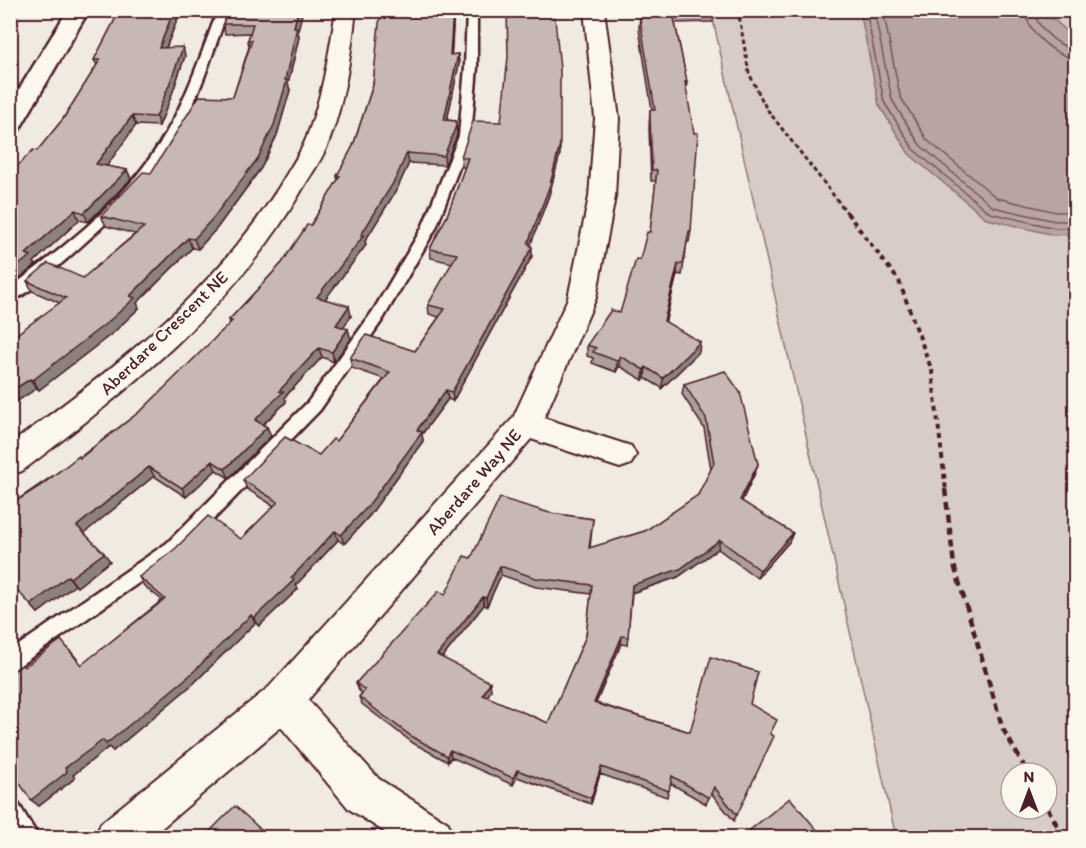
<svg xmlns="http://www.w3.org/2000/svg" width="1086" height="848" font-family="Itim,sans-serif">
  <rect width="100%" height="100%" fill="#f0eae0"/>
  <filter id="ink" filterUnits="userSpaceOnUse"><feTurbulence type="fractalNoise" baseFrequency=".0167" numOctaves="2"/><feDisplacementMap in="SourceGraphic" scale="12" xChannelSelector="R" yChannelSelector="G"/><feConvolveMatrix kernelMatrix="1 2 1 2 8 2 1 2 1" color-interpolation-filters="sRGB"/></filter>
  <g filter="url(#ink)">
    <!-- green -->
    <path fill="#d8ccc6" stroke="#917678" stroke-width="1.5" fill-rule="evenodd" d="M711,11H1075V837H896ZM1011,773H1047V809H1011Z"/>
    <!-- water -->
    <path fill="#b8a4a2" stroke="#8c6f72" stroke-width="1.5" d="M860,11H1044L1075,38V234L1054,235L987,219L909,154L879,105Z"/>
    <g fill="none" stroke-linecap="round" stroke-linejoin="round">
      <!-- shore -->
      <path stroke="#76545b" stroke-width="1.5" d="M866,10L884,102L914,150L990,213L1055,228H1076
        M874,10L892,100L920,145L993,207L1055,221H1076
        M883,10L900,96L927,140L997,198L1056,212H1076
        M1024,10C1029,34 1052,54 1076,59
        M1033,10C1038,29 1057,46 1076,50"/>
      <defs>
        <path id="lane" d="M218,10H228C213,52 200,95 178,134C149,185 106,225 62,263C47,274 28,296 10,301V288C68,244 129,198 166,133C188,95 202,52 218,10Z
          M467,10H477V67L471,136L436,228L383,319L320,410L179,555L10,672V651L167,543L308,402L373,311L422,228L459,136L465,67Z
          M10,800L18,803L39,838H15L10,831Z"/>
        <path id="street" d="M336,10H356C351,54 345,98 330,139C323,159 309,177 299,195C231,310 126,392 22,471L10,475V444C111,371 212,294 279,187C288,171 299,156 306,139C322,98 329,54 336,10Z
          M584,10H604L619,118L615,197L596,298L544,418L631,446L636,455L631,464L620,468L531,439L308,700L379,779L448,823L454,838H394L349,809L281,727L150,838H95L101,823L269,687L513,418L568,298L589,197L595,118Z"/>
        <path id="secondary" d="M68,10H89L22,125L19,130L10,132V104Z"/>
      </defs>
      <!-- lane casing -->
      <use href="#lane" stroke="#4a1f2b" stroke-width="5"/>
      <!-- street casing -->
      <use href="#street" stroke="#4a1f2b" stroke-width="4"/>
      <!-- secondary casing -->
      <use href="#secondary" stroke="#4a1f2b" stroke-width="5"/>
      <!-- path-far2 -->
      <path stroke="#4a1f2b" stroke-width="3" stroke-dasharray="4.5 3" stroke-linecap="butt" d="M738,10L749,73L766,108L848,214"/>
      <!-- path-far1 -->
      <path stroke="#4a1f2b" stroke-width="4" stroke-dasharray="5 4.5" stroke-linecap="butt" d="M847,213L899,281L932,371L946,491"/>
      <!-- path -->
      <path stroke="#4a1f2b" stroke-width="4.5" stroke-dasharray="8 5" stroke-linecap="butt" d="M945,489L954,565L1003,729L1028,773
        M1047,807L1064,838"/>
      <!-- lane -->
      <use href="#lane" fill="#fbf7ec" fill-rule="evenodd"/>
      <!-- street -->
      <use href="#street" fill="#fbf7ec" fill-rule="evenodd"/>
      <!-- secondary -->
      <use href="#secondary" fill="#fbf7ec" fill-rule="evenodd"/>
    </g>
    <!-- wall -->
    <path fill="#ac9e9a" stroke="#4a1f2b" stroke-width="1.5" fill-rule="evenodd" d="M120,10H181L166,48L185,56L172,94L159,126L136,125L106,166L127,170L131,179L88,222L79,220L34,262L36,265L13,283L10,281V174L37,151L63,119L97,65L94,60Z
      M227,10L298,31L299,37L288,84L290,90L277,135L261,168L217,228L198,249L192,248L137,303L139,308L114,332L39,390L37,388L10,406L60,303L32,291L27,281L83,278L135,234L106,226L101,216L151,173L233,97L249,47L248,40L250,33L225,34L223,24Z
      M382,10H454L451,55L458,54L459,64L447,120L456,121L457,135L445,165L409,163L397,189L365,241L366,245L325,299L351,316L343,327L351,339L334,362L322,357L285,397L286,402L263,425L267,427L271,436L229,478L216,470L186,497L154,476L84,533L110,561L77,587L75,585L38,613L13,585L10,587V505L80,457L143,409L230,324L229,320L282,263L311,225L338,180L337,176L353,146L373,85Z
      M641,10H713L715,12L713,22L675,23L687,82L686,90L691,231L689,242H687L682,275L677,274L665,322L699,352L662,388L645,378L643,380L619,366L616,372L592,363L593,358L587,356V345L620,313L650,232L656,181H651L649,128L650,110H652L639,29L640,15H642Z
      M560,154L549,195L530,245L532,256L453,401L448,399L422,434L423,441L370,515L344,544L338,540L296,585L298,589L259,626L255,623L194,683L113,751L109,747L73,775L75,778L39,806L10,769V665L15,670L24,667L68,648L82,665L162,600L144,586L139,577L241,539L274,506L247,489L243,480L319,455L336,441L384,379L352,368L350,358L415,351L439,317L429,314L428,305L452,263L431,258L430,249L447,216L465,167H462L461,157Z
      M684,384L758,464L755,473L742,501L789,542L757,578L718,549L678,577L632,593L627,645L621,644L596,703L690,732L750,704L770,734L734,821L711,793L706,804L670,783L667,797L600,774L591,804L517,777L513,785L451,757L448,762L413,743L362,704L359,697L362,693L359,691L356,683L445,595L471,558L550,513L593,519L590,548L645,531L698,495L711,469L704,428L682,394ZM501,575L536,587L591,594L586,636L548,723L487,697L491,690L442,658L484,605L487,606Z
      M750,830L823,837H746Z"/>
    <!-- shaded-wall -->
    <path fill="#8c817d" stroke="#4a1f2b" stroke-width="1.5" d="M11,10H21L10,28V11Z
      M174,10H181L162,57L159,48Z
      M298,10H303L298,31L299,37L288,84L290,90L277,135L261,168L217,228L198,249L194,239L285,80L294,27Z
      M453,10H454L451,64L450,55Z
      M183,47L185,56L172,94L159,126L156,117Z
      M458,54L459,64L445,130L444,120Z
      M132,116L136,125L101,174L96,164Z
      M456,121L457,135L445,165L444,156Z
      M560,144V154L549,195L528,252V243Z
      M407,153L409,163L397,189L365,241L366,245L320,306L317,297L361,235Z
      M127,170L131,179L88,222L84,213Z
      M75,210L79,220L34,262L36,265L13,283L10,277V271L26,254Z
      M188,238L192,248L137,303L139,308L114,332L39,390L33,380L130,296Z
      M532,247V256L453,401L452,392Z
      M678,264L677,274L663,332L664,321Z
      M349,306L351,316L338,335L336,325Z
      M348,329L351,339L334,362L332,352Z
      M700,342L699,352L662,388L663,378Z
      M319,348L322,357L285,397L286,402L258,429L255,420L279,391Z
      M620,356L619,366L616,372L617,361Z
      M646,367L645,378L643,380L644,370Z
      M30,379L37,388L10,406V392Z
      M446,390L448,399L422,434L423,441L370,515L344,544L341,535Z
      M267,427L271,436L229,478L225,469Z
      M212,461L216,470L186,497L182,488Z
      M758,464L755,473L738,509L740,500Z
      M149,467L154,476L83,534L77,526Z
      M335,531L338,540L296,585L298,589L259,626L254,618Z
      M793,533L789,542L757,578L760,570Z
      M720,540L718,549L678,577L631,593L632,585Z
      M104,553L110,561L77,587L70,578Z
      M500,566L501,575L487,606L486,598Z
      M68,576L75,585L38,613L31,605Z
      M483,597L484,605L438,663L437,655Z
      M251,615L255,623L194,683L113,751L109,747L73,775L75,778L39,806L31,800L65,768Z
      M622,636L621,644L593,710L594,703Z
      M490,682L491,690L484,703L483,695Z
      M450,750L451,757L448,762L447,756Z
      M601,767L600,774L591,804V798Z
      M517,770V777L513,785V778Z"/>
    <!-- building -->
    <path fill="#c8b8b3" stroke="#4a1f2b" stroke-width="1.5" fill-rule="evenodd" d="M120,10H174L159,48L183,47L169,85L156,117L132,116L96,164L127,170L84,213L75,210L26,254L31,256L10,271V174L33,150L37,151L63,119L100,60H94Z
      M227,10H298L294,27H297L285,80H287L274,125L258,158L213,218L194,239L188,238L130,296L135,298L108,322L33,380L30,379L10,392V339L66,298L27,281L48,263L83,278L144,227L101,216L143,172L151,173L199,96L233,97L252,40H248L253,24H223Z
      M382,10H453L450,55L458,54L444,120L456,121V126L444,156L407,153L395,180L361,235H364L317,297L349,306L336,325L348,329L332,352L319,348L279,391L283,392L255,420L267,427L225,469L212,461L182,488L149,467L77,526L104,553L70,578L68,576L31,605L10,583V505L43,484L79,456L80,458L143,409L232,321L229,320L282,263L307,225H311L340,176H337L353,146L373,85L379,23Z
      M507,10H553L555,19L560,69V144L550,185L528,243L532,247L452,392L446,390L417,430L422,432L368,506L341,535L335,531L291,578L294,580L254,618L251,615L189,676L106,744L103,740L65,768L67,772L31,800L10,769V666L14,671L22,665L24,667L61,640L81,665L165,599L139,577L176,548L208,516L241,539L278,502L243,480L285,437L319,455L333,439L336,441L390,372L350,358L366,335L415,351L445,309L428,305L457,254L430,249L447,216L468,158L461,157L473,121L501,122L508,57Z
      M644,10H713L715,12L673,13L687,82H685L694,133H698L691,231H689L683,264H678L664,321L700,342L663,378L646,367L644,370L620,356L617,361L593,352L596,348L587,345L611,310L620,313L636,259L640,260L647,232H650L657,170H652L650,117V110H655L640,19V15H645Z
      M725,371L740,392L758,464L740,500L793,533L760,570L720,540L680,569L632,585L628,637L622,636L594,703L690,732L711,657L758,672L750,704L777,720L770,734L774,736L737,815L714,787L709,798L672,776L669,791L601,767L591,798L517,770L513,778L450,750L447,756L411,736L359,697L365,690L356,683L439,591L445,595L464,556L471,558L500,498L550,513L593,519L589,548L645,531L698,495L714,463L706,418L684,384ZM500,566L536,578L592,585L586,636L548,723L483,695L490,682L437,655L483,597L486,598Z
      M790,798L823,837H755L750,830Z
      M235,806L269,837H204Z"/>
  </g>
  <g text-anchor="middle" dominant-baseline="central" stroke-width="5" stroke-linejoin="round" paint-order="stroke">
    <!-- street labels -->
    <g font-size="18" fill="#4a1f2b" stroke="#fbf7ec">
      <text transform="translate(164 333) rotate(-44)">Aberdare Crescent NE</text>
      <text transform="translate(474 482) rotate(-49)">Aberdare Way NE</text>
    </g>
  </g>
  <!-- margin -->
  <rect width="1086" height="848" fill="none" stroke="#fbf7ec" stroke-width="36"/>
  <rect x="18" y="18" width="1050" height="812" fill="none" stroke="#4a1f2b" stroke-width="2" filter="url(#ink)"/>
  <!-- north arrow -->
  <g transform="translate(1029 791)"><circle r="28" fill="#fbf7ec" stroke="#b4a19f" stroke-width="1.5"/>
  <path d="M0-4.5L10 22L0 15L-10 22Z" fill="#4a1f2b"/>
  <text y="-9" font-size="16" font-weight="bold" text-anchor="middle" fill="#4a1f2b">N</text>
  </g>
</svg>
